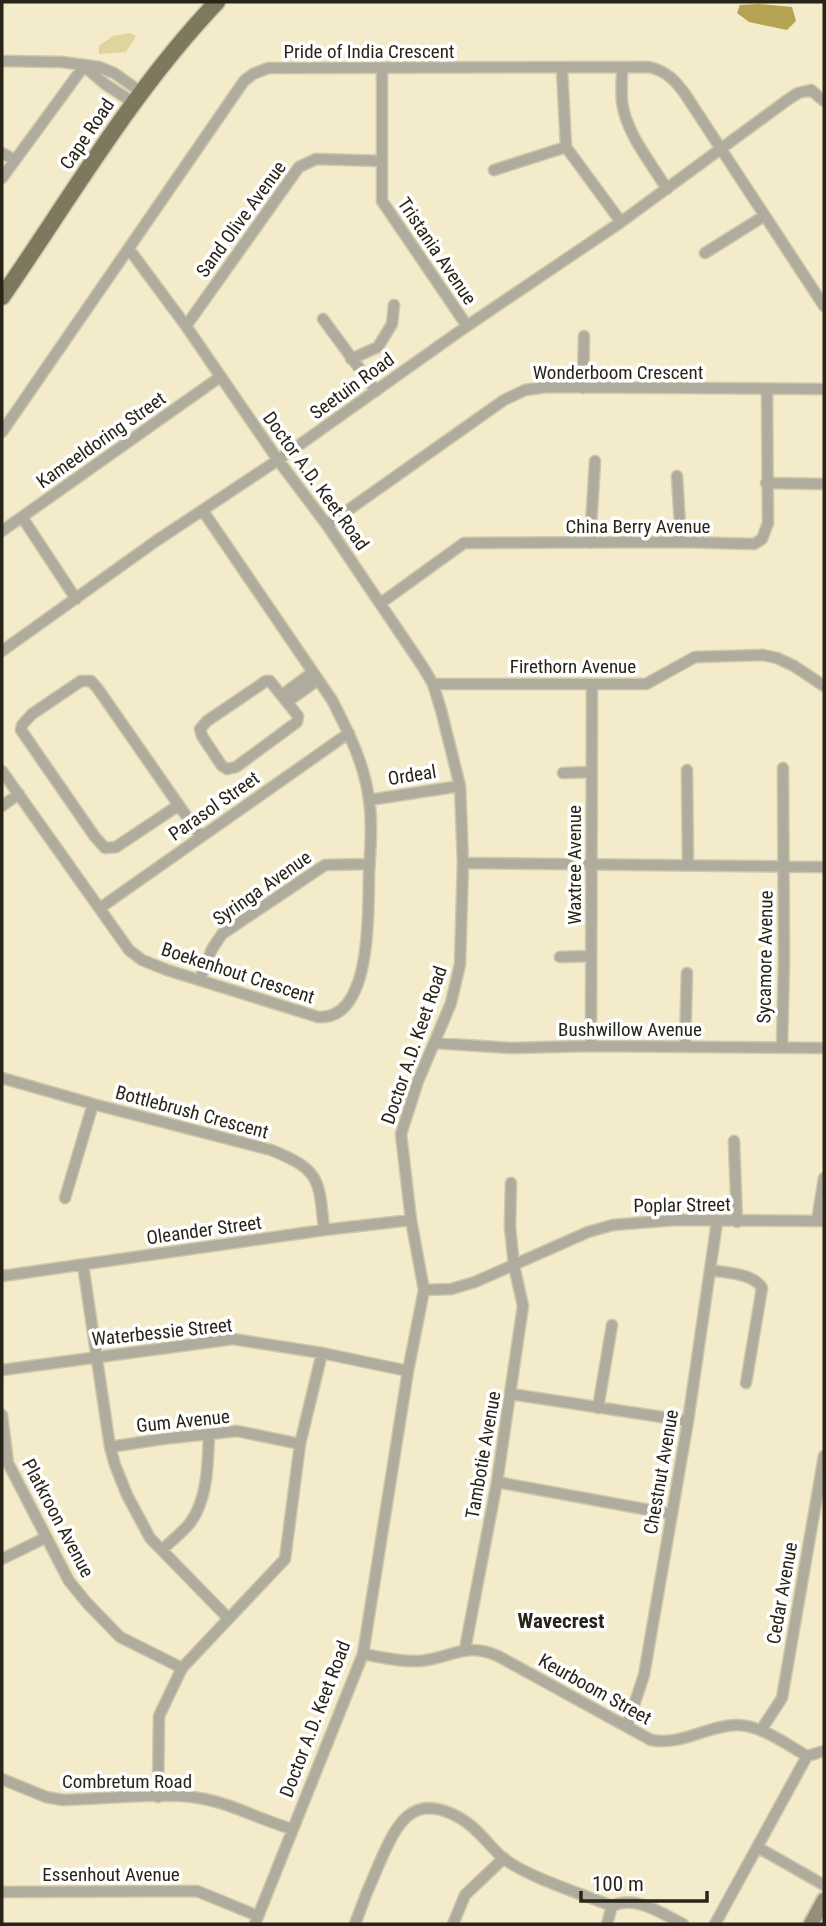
<svg xmlns="http://www.w3.org/2000/svg" width="826" height="1926" font-family="'Roboto Condensed',sans-serif">
  <rect width="100%" height="100%" fill="#f3ebc9"/>
  <!-- green -->
  <path fill="#dfd39e" d="M130,33L136,36L126,52L99,54V46L113,36Z"/>
  <!-- water -->
  <path fill="#b5a354" d="M759,4L792,7L796,21L787,30L749,22L737,13L740,5Z"/>
  <g fill="none" stroke-linecap="round" stroke-linejoin="round">
    <defs>
      <path id="street" d="M2,61L62,62L99,67L114,73L141,92
        M84,66L105,84L134,103
        M382,69V201L467,326
        M562,69L566,147L621,222
        M622,69C622,79 621,91 622,102C626,133 651,163 667,189
        M2,153L15,160
        M494,170L566,147
        M2,178L84,66
        M129,249L186,326L278,460L327,525L423,667L433,684L441,710L460,786L463,863L460,964L451,1003L418,1081L401,1134L411,1220L424,1290L408,1371L363,1654L255,1924
        M705,253L764,216
        M323,319L376,391
        M186,326L299,167L316,159L382,161
        M351,359L378,347L392,324L394,305
        M583,388L584,336
        M2,432L244,81L253,74L268,68L649,67C666,71 675,80 685,94L824,306
        M677,476L681,542
        M766,483L824,484
        M22,517L76,599
        M327,525L504,400L525,390L547,387L824,389
        M2,531L220,377
        M590,543L595,461
        M381,603L464,543L681,542L754,544L762,539L768,523L767,390
        M2,651L156,541L278,460L467,326L621,222L786,101L798,93L811,90L824,101
        M266,681H270L298,716L297,722L236,767L227,769L222,766L202,736L200,729L207,721Z
        M433,684H646L695,657L763,655L777,658L794,666L824,686
        M282,695L313,672
        M287,702L318,680
        M687,770L688,865
        M2,771L129,950L142,960L167,970L318,1017C373,1021 368,909 369,875C370,851 373,824 369,800C365,765 348,731 332,700L203,511
        M563,773L592,772
        M369,800L460,786
        M179,805L116,847L105,848L95,837L21,730L22,725L32,714L81,681H91L98,689L201,837
        M2,806L19,794
        M463,863L824,867
        M100,908L349,733
        M560,957L591,956
        M200,979L212,949L222,934L325,865L369,864
        M435,1043L511,1048L591,1046L824,1048
        M591,1046L592,685
        M685,1047L687,973
        M782,1047L784,961L783,768
        M2,1078L93,1104L271,1150C321,1170 319,1180 324,1230
        M734,1141L737,1222
        M65,1198L93,1104
        M817,1221L824,1178
        M83,1265L110,1447L115,1465L127,1495L150,1538L228,1618
        M710,1270C726,1273 753,1273 762,1288L746,1383
        M2,1276L324,1230L411,1220
        M424,1290L451,1289L475,1282L588,1232L613,1225L675,1220L824,1221
        M2,1370L233,1339L322,1353L408,1371
        M511,1394L688,1421
        M598,1408L612,1325
        M2,1415L8,1463L69,1581L87,1603L120,1637L182,1668
        M110,1447L162,1439L237,1431L300,1444
        M497,1482L671,1514
        M162,1550C171,1541 182,1533 190,1523C208,1499 208,1462 209,1434
        M2,1559L45,1538
        M465,1649L497,1482L523,1306L514,1266L510,1227L511,1183
        M363,1654C380,1657 400,1662 418,1661C451,1659 462,1641 498,1656L651,1740C683,1746 707,1725 737,1725C761,1725 786,1744 807,1756
        M627,1726L644,1675L688,1421L717,1222
        M761,1730L782,1698L824,1456
        M807,1756L824,1751
        M2,1779L46,1797L63,1800C103,1799 160,1792 199,1798C231,1803 260,1820 292,1829
        M158,1797L159,1716L182,1668L285,1559L300,1444L322,1353
        M757,1847L824,1885
        M2,1892L197,1891L258,1916
        M355,1924C362,1904 370,1884 379,1864C396,1826 411,1790 460,1818C478,1828 488,1845 503,1858C527,1877 582,1894 612,1906C636,1895 661,1913 683,1924
        M453,1924L465,1895L504,1858
        M607,1924L612,1906
        M715,1924L807,1756"/>
      <path id="secondary" d="M811,1924L824,1900"/>
      <path id="primary" d="M2,297C71,197 133,90 217,2"/>
    </defs>
    <!-- street casing -->
    <use href="#street" stroke="#cec7a9" stroke-width="13"/>
    <!-- secondary casing -->
    <use href="#secondary" stroke="#cec7a9" stroke-width="18"/>
    <!-- primary casing -->
    <use href="#primary" stroke="#cec7a9" stroke-width="19"/>
    <!-- street -->
    <use href="#street" stroke="#afac9e" stroke-width="10"/>
    <!-- secondary -->
    <use href="#secondary" stroke="#938e79" stroke-width="14"/>
    <!-- primary -->
    <use href="#primary" stroke="#7e785e" stroke-width="16"/>
  </g>
  <g text-anchor="middle" dominant-baseline="central" stroke-width="7" stroke-linejoin="round" paint-order="stroke">
    <!-- street labels -->
    <g font-size="19" fill="#282518" stroke="#fff">
      <text x="369" y="51">Pride of India Crescent</text>
      <text transform="translate(87 134) rotate(-56)">Cape Road</text>
      <text transform="translate(241 219) rotate(-54)">Sand Olive Avenue</text>
      <text transform="translate(437 251) rotate(56)">Tristania Avenue</text>
      <text x="618" y="372">Wonderboom Crescent</text>
      <text transform="translate(352 386) rotate(-36)">Seetuin Road</text>
      <text transform="translate(101 440) rotate(-35)">Kameeldoring Street</text>
      <text transform="translate(316 481) rotate(54)">Doctor A.D. Keet Road</text>
      <text x="638" y="526">China Berry Avenue</text>
      <text x="573" y="666">Firethorn Avenue</text>
      <text transform="translate(412 775) rotate(-9)">Ordeal</text>
      <text transform="translate(214 806) rotate(-35)">Parasol Street</text>
      <text transform="translate(574 865) rotate(-90)">Waxtree Avenue</text>
      <text transform="translate(262 888) rotate(-35)">Syringa Avenue</text>
      <text transform="translate(765 957) rotate(-89)">Sycamore Avenue</text>
      <text transform="translate(238 973) rotate(18)">Boekenhout Crescent</text>
      <text x="630" y="1029">Bushwillow Avenue</text>
      <text transform="translate(414 1045) rotate(-71)">Doctor A.D. Keet Road</text>
      <text transform="translate(192 1112) rotate(15)">Bottlebrush Crescent</text>
      <text transform="translate(682 1205) rotate(-1)">Poplar Street</text>
      <text transform="translate(204 1230) rotate(-8)">Oleander Street</text>
      <text transform="translate(162 1332) rotate(-6)">Waterbessie Street</text>
      <text transform="translate(183 1421) rotate(-6)">Gum Avenue</text>
      <text transform="translate(483 1455) rotate(-80)">Tambotie Avenue</text>
      <text transform="translate(661 1472) rotate(-80)">Chestnut Avenue</text>
      <text transform="translate(58 1518) rotate(62)">Platkroon Avenue</text>
      <text transform="translate(782 1593) rotate(-80)">Cedar Avenue</text>
      <text transform="translate(595 1689) rotate(29)">Keurboom Street</text>
      <text transform="translate(315 1719) rotate(-69)">Doctor A.D. Keet Road</text>
      <text x="127" y="1781">Combretum Road</text>
      <text x="111" y="1874">Essenhout Avenue</text>
    </g>
    <!-- neighbourhood labels -->
    <g font-size="21" font-weight="bold" fill="#282518" stroke="#fff">
      <text x="561" y="1621">Wavecrest</text>
    </g>
  </g>
  <!-- border -->
  <rect width="826" height="1926" fill="none" stroke="#282518" stroke-width="7"/>
  <!-- scale -->
  <path d="M581 1891v10h126v-10" fill="none" stroke="#282518" stroke-width="3.5"/>
  <text x="592" y="1891" font-size="21" fill="#282518" stroke="#ffffff" stroke-width="5" paint-order="stroke">100 m</text>
</svg>
